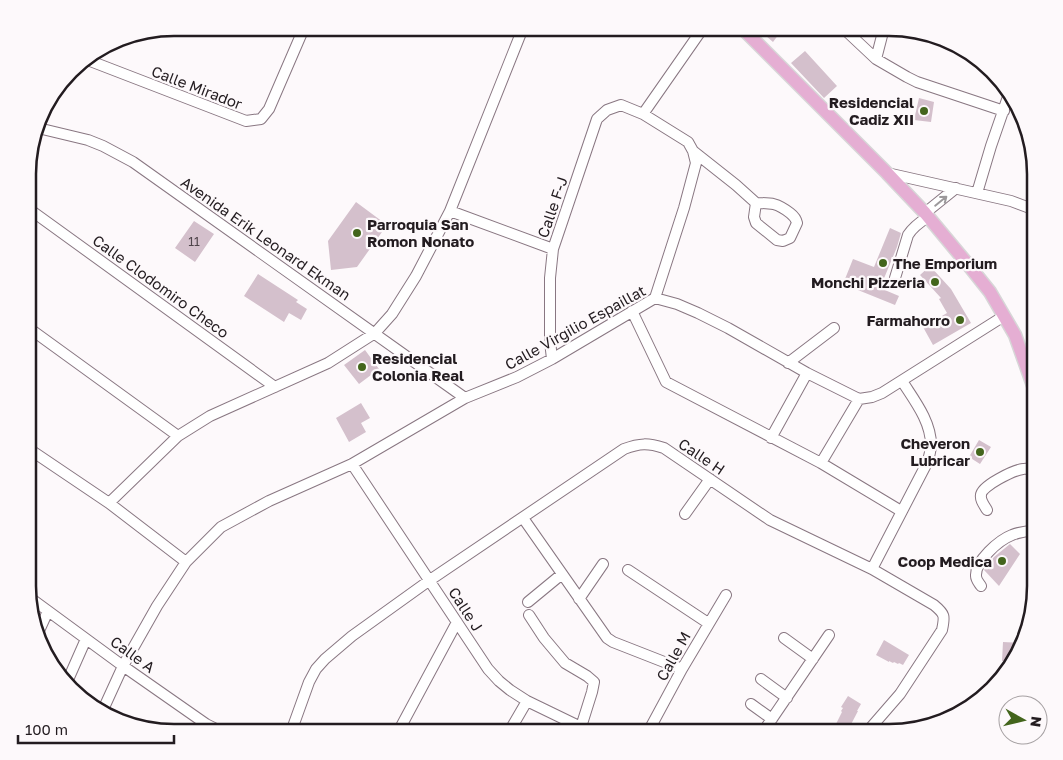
<svg xmlns="http://www.w3.org/2000/svg" width="1063" height="760" font-family="'Golos Text',sans-serif">
  <rect width="100%" height="100%" fill="#fdf9fb"/>
  <!-- building -->
  <path fill="#d4c0cc" d="M757,28H772L779,34L773,42Z
    M805,51L837,86L824,98L791,63Z
    M919,98L934,102L931,122L914,120Z
    M356,202L387,225L357,267L331,270L328,241Z
    M194,221L214,234L195,262L175,248Z
    M890,228L901,233L897,247L880,288L899,296L895,305L843,284L853,259L874,267Z
    M930,266L951,289L971,323L933,345L923,327L947,313L939,299L941,298L920,275Z
    M258,274L298,300L296,302L307,309L301,320L289,313L284,322L244,296Z
    M365,350L379,369L359,384L344,365Z
    M361,403L370,418L361,423L366,432L349,442L336,418Z
    M979,440L991,447L980,464L969,457Z
    M1010,544L1020,554L999,586L984,570L994,557Z
    M884,640L909,655L903,665L899,663L898,664L894,662L893,663L889,661V662L876,655Z
    M1003,642L1022,643L1013,661H1002Z
    M848,696L861,704L857,711H858L847,732H832L842,712L841,711L843,708L841,707Z"/>
  <g fill="none" stroke-linecap="round" stroke-linejoin="round">
    <defs>
      <path id="minor" d="M843,28L876,59L907,77L917,82L1004,111
        M85,59L246,121L261,119L269,109L304,28
        M876,59L884,28
        M643,114L703,28
        M38,128L88,140L103,146L133,162L465,398
        M693,151L736,185L756,203L754,217L756,223L777,240L783,241L790,238L797,223C796,218 794,216 790,213C777,203 772,203 756,203
        M887,173L1011,201L1035,210
        M977,193L991,146L1009,94
        M29,209L275,387
        M450,211L553,249
        M925,213L956,188
        M895,278L908,235C913,227 920,222 928,217
        M632,311L666,382L821,463L901,511
        M29,328L178,436
        M1023,354L1035,355
        M552,359L550,341V278L553,249L597,119L607,110L621,105L643,114L688,142L693,151L696,163L684,208L655,298
        M788,363L834,328
        M771,438L807,373
        M29,449L109,503L186,562
        M821,463L859,399
        M352,464L488,669L499,681L510,690L527,701L591,732
        M109,503L178,436L210,416L328,363L375,333L392,314L416,276L450,211L523,28
        M987,510C984,505 980,500 981,495C981,486 1014,470 1023,469C1027,468 1031,470 1035,469
        M685,514L710,479
        M523,518L607,638L613,642L682,669
        M872,569L928,461C929,456 931,450 931,445C931,421 914,400 902,381
        M628,570L708,623
        M981,586C979,583 976,580 976,576C975,561 999,540 1012,535C1019,532 1028,531 1035,530
        M29,597L123,666L206,724L222,732
        M579,599L603,564
        M528,602L562,574
        M529,615L544,638L565,663L587,676L594,682L592,692L581,727
        M38,633L48,611
        M784,638L813,659
        M761,679L787,698
        M67,682L86,639
        M751,704L772,719
        M102,712L123,666L157,606L186,562L221,527L269,501L352,464L465,398L517,377L552,359L655,298L677,304L698,313L728,328L807,373L859,399L872,397L882,393L1004,316
        M291,732L309,682L316,669L325,659L352,636L430,580L624,449C640,443 648,443 664,448L770,520L872,569L934,605C945,614 945,616 942,630L900,694L867,732
        M398,732L457,622
        M509,732L527,701
        M648,732L682,669L726,595
        M763,732L829,635"/>
      <path id="major" d="M742,28L887,173L925,213L970,267L990,292L1015,335L1035,391"/>
    </defs>
    <!-- minor casing -->
    <use href="#minor" stroke="#897782" stroke-width="12"/>
    <!-- major casing -->
    <use href="#major" stroke="#d7d6d7" stroke-width="15"/>
    <!-- minor -->
    <use href="#minor" stroke="#fff" stroke-width="10"/>
    <!-- major -->
    <use href="#major" stroke="#e5aed3" stroke-width="12"/>
  </g>
  <!-- one-way arrows -->
  <defs><path id="oneway-shaft" d="M-6 0H5M1.5-3L5.5 0L1.5 3" fill="none" stroke-width="1.6" stroke-linecap="round" stroke-linejoin="round" transform="scale(1.25)"/></defs>
  <use stroke="#9c999b" href="#oneway-shaft" transform="translate(941 201) rotate(-39)"/>
  <!-- markers -->
  <g fill="#43651c" stroke="#fdf9fb" stroke-width="2">
    <circle cx="924" cy="111" r="5"/>
    <circle cx="357" cy="233" r="5"/>
    <circle cx="883" cy="263" r="5"/>
    <circle cx="935" cy="282" r="5"/>
    <circle cx="960" cy="320" r="5"/>
    <circle cx="362" cy="367" r="5"/>
    <circle cx="980" cy="452" r="5"/>
    <circle cx="1002" cy="561" r="5"/>
  </g>
  <g text-anchor="middle" dominant-baseline="central" stroke-width="4.5" stroke-linejoin="round" paint-order="stroke">
    <!-- number labels -->
    <g font-size="12" fill="#4f454b">
      <text x="194" y="241">11</text>
    </g>
    <!-- street labels -->
    <g font-size="15" fill="#231c20" stroke="#fdf9fb">
      <text transform="translate(197 87) rotate(21)">Calle Mirador</text>
      <text transform="translate(552 207) rotate(-71)">Calle F-J</text>
      <text transform="translate(266 238) rotate(35)">Avenida Erik Leonard Ekman</text>
      <text transform="translate(161 286) rotate(36)">Calle Clodomiro Checo</text>
      <text transform="translate(575 327) rotate(-29)">Calle Virgilio Espaillat</text>
      <text transform="translate(702 456) rotate(34)">Calle H</text>
      <text transform="translate(466 609) rotate(57)">Calle J</text>
      <text transform="translate(133 654) rotate(36)">Calle A</text>
      <text transform="translate(673 656) rotate(-61)">Calle M</text>
    </g>
    <!-- poi labels -->
    <g font-size="15" font-weight="bold" fill="#231c20" stroke="#fdf9fb" text-anchor="end">
      <text x="914" y="102">Residencial<tspan x="914" dy="17">Cadiz XII</tspan></text>
      <text x="367" y="224" text-anchor="start">Parroquia San<tspan x="367" dy="17">Romon Nonato</tspan></text>
      <text x="893" y="263" text-anchor="start">The Emporium</text>
      <text x="925" y="282">Monchi Pizzeria</text>
      <text x="950" y="320">Farmahorro</text>
      <text x="372" y="358" text-anchor="start">Residencial<tspan x="372" dy="17">Colonia Real</tspan></text>
      <text x="970" y="443">Cheveron<tspan x="970" dy="17">Lubricar</tspan></text>
      <text x="992" y="561">Coop Medica</text>
    </g>
  </g>
  <!-- crop -->
  <path d="M0 0H1063V760H0ZM174 36H889A138 138 0 0 1 1027 174V586A138 138 0 0 1 889 724H174A138 138 0 0 1 36 586V174A138 138 0 0 1 174 36Z" fill="#fdf9fb" fill-rule="evenodd"/>
  <path fill="none" stroke="#231c20" stroke-width="2.5" d="M174 36H889A138 138 0 0 1 1027 174V586A138 138 0 0 1 889 724H174A138 138 0 0 1 36 586V174A138 138 0 0 1 174 36Z"/>
  <!-- north arrow -->
  <g transform="translate(1023 720) rotate(98)"><circle r="24" fill="#fdf9fb" stroke="#a6a1a3"/>
  <path d="M0-4L9 19L0 12L-9 19Z" fill="#43651c"/>
  <text y="-8" font-size="14" font-weight="bold" text-anchor="middle" fill="#231c20">N</text>
  </g>
  <!-- scale -->
  <path d="M18 735v8h156v-8" fill="none" stroke="#231c20" stroke-width="2.5"/>
  <text x="25" y="735" font-size="15" fill="#231c20" stroke="#fdf9fb" stroke-width="4" paint-order="stroke">100 m</text>
</svg>
